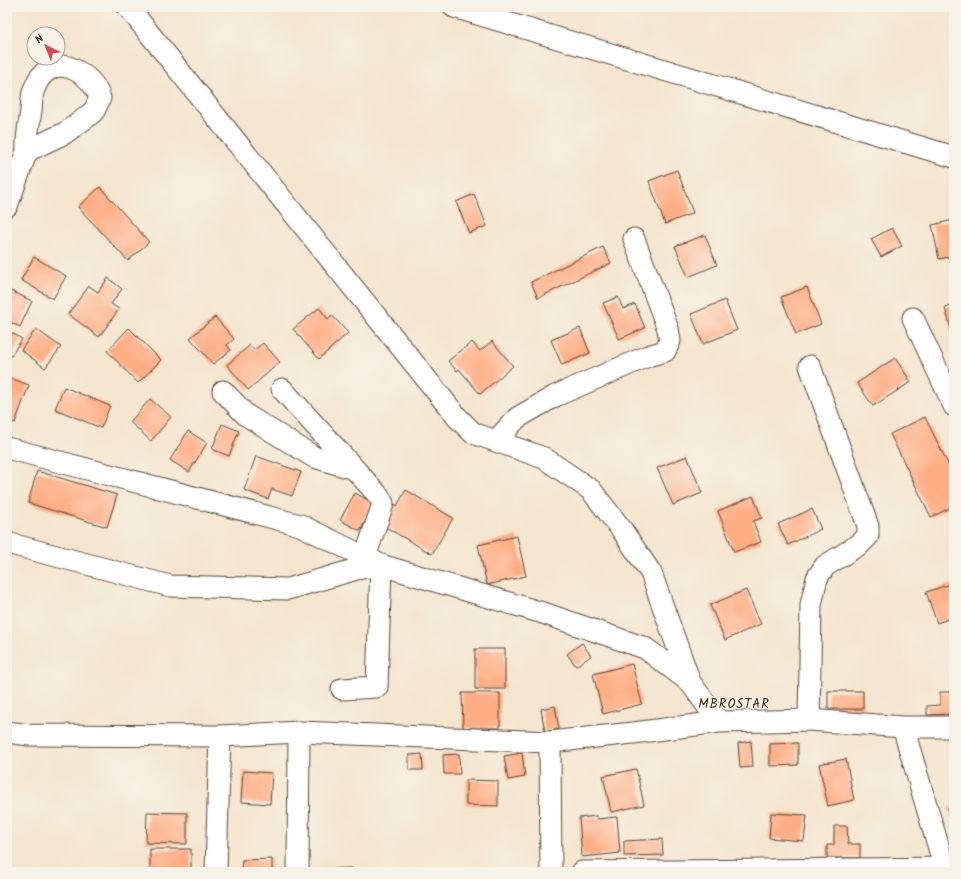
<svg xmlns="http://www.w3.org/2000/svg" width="961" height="879" font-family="Kalam,sans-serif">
  <rect width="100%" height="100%" fill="#f7f3e8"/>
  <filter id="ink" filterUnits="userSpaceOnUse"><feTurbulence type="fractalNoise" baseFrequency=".025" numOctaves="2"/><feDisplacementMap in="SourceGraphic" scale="8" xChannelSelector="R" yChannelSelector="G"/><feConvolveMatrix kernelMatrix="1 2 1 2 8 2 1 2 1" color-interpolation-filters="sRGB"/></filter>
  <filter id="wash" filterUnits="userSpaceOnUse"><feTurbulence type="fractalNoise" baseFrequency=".012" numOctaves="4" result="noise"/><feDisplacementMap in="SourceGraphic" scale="16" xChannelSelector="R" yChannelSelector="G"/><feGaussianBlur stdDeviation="0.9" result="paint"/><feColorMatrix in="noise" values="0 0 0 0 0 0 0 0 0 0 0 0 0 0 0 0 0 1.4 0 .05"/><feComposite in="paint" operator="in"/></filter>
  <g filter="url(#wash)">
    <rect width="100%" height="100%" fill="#f4e5ce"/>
    <g id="blocks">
      <!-- building -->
      <path fill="#feae84" d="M677,170L693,213L665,224L649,181Z
        M100,187L149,242L128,261L78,207Z
        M474,194L487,226L469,233L456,202Z
        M954,220V256L939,259L932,225Z
        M892,228L902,246L881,257L871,239Z
        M705,235L717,265L688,277L675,246Z
        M603,247L611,263L538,298L531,282Z
        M34,257L66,276L53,299L21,280Z
        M108,278L122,289L111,304L119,309L99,337L68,314L89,286L98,292Z
        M807,287L821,324L796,334L781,297Z
        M7,289L32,301L20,327L7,321Z
        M618,297L623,309L635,304L645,328L619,339L603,303Z
        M725,300L737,330L703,344L691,314Z
        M954,305V338L945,308Z
        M319,308L328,319L332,315L348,333L319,359L293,329Z
        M215,317L234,339L227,345L231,350L213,364L190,338Z
        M129,328L161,360L138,383L107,351Z
        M580,328L590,353L562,365L551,340Z
        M36,329L61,347L45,368L21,350Z
        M7,330L22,339L7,362Z
        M492,341L513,366L480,394L459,369L457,371L448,361L472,342L480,351Z
        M263,343L280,362L248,390L227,365L250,345L254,350Z
        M895,358L911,382L873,406L857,383Z
        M7,377L29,385L15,423L7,420Z
        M64,387L110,406L101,428L55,409Z
        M150,399L171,417L151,441L130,422Z
        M925,417L954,476V506L931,517L890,434Z
        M222,424L239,431L229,456L212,449Z
        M188,431L207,443L189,472L170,460Z
        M256,456L301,472L292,496L272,489L268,499L244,490Z
        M687,456L702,493L673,505L657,468Z
        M37,471L117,495L107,527L28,503Z
        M406,490L453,518L432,554L382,525L395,504L397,506Z
        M355,493L375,504L360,531L340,520Z
        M753,496L762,518L753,521L761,542L734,552L718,511Z
        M812,509L821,529L788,545L778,524Z
        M517,536L526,576L487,585L478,545Z
        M954,583V617L937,623L926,592Z
        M746,590L761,624L725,640L710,605Z
        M582,643L591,656L576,666L567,654Z
        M475,649H505V689H475Z
        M632,664L642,704L603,714L593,674Z
        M828,691H863V709H828Z
        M940,692H952V714L927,715V706L940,705Z
        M462,693H500V728H463Z
        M555,706L559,729L545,732L541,709Z
        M751,741L753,767L740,768L738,743Z
        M798,743V765L770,766V744Z
        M522,753L525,777L508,780L504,756Z
        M422,754L423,770H409V755Z
        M459,754L460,774H444L443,755Z
        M846,759L854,800L828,806L819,764Z
        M636,769L644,805L611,812L603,776Z
        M243,771L272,773L270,804L241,802Z
        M466,780L498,781V806L466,805Z
        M954,806V820L952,821L948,808Z
        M147,812L187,813V844L146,843Z
        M771,813L807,815L804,841L769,838Z
        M596,816L597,819L617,817L620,853L582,857L579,818Z
        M834,826H847L848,844H860V858H827V845H834Z
        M662,839L663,855L624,856V841Z
        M150,849H191V872H150Z
        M272,859V872H241L242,860Z
        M352,868V872H320V869Z"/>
    </g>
  </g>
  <g filter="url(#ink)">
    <use href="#blocks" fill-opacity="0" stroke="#574638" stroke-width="1"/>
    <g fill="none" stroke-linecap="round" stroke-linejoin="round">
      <defs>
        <path id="street" d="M128,7L457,417L473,433L544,458L591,490L622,530L651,573L690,682
          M454,7L954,157
          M7,206L27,151C26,137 29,125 31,111C32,103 31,95 35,87C42,69 59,60 77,71C88,77 96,86 100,98L94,111L83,120L65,133L27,151
          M913,318L954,406
          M282,389L379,496L383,504L365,557
          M223,391L246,415L314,457L354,469
          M496,441L517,418L555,396L648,356L665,351L670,341L668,329L634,239
          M7,448L300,525L381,565L543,613L645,648L690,682L719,722
          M7,543L170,586L288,589L357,569L381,565L377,687L342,689
          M809,720L811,605L817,578L825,566L860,544L868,536V526L810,366
          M903,727L946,872
          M7,732L29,735L220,736L299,732L550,742L633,733L719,722L809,720L903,727H954
          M550,742L551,872
          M216,872L220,736
          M298,872L299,732
          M582,872L954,868"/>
      </defs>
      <!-- street casing -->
      <use href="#street" stroke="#574638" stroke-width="23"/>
      <!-- street -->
      <use href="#street" stroke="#fff" stroke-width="21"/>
    </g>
  </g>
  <g text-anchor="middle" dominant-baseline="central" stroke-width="3" stroke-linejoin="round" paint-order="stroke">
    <!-- quarter labels -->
    <g font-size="13" letter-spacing="1" fill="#3b2a1e" stroke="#f7f3e8">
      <text x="734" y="704">MBROSTAR</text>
    </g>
  </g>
  <!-- margin -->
  <rect width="961" height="879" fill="none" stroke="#f7f3e8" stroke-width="24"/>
  <!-- north arrow -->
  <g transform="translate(46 46) rotate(317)"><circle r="19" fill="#f7f3e8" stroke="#aca397"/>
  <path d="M0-3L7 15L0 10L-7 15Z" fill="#d1495b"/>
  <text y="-6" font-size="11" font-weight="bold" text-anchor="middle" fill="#3b2a1e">N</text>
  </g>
</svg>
